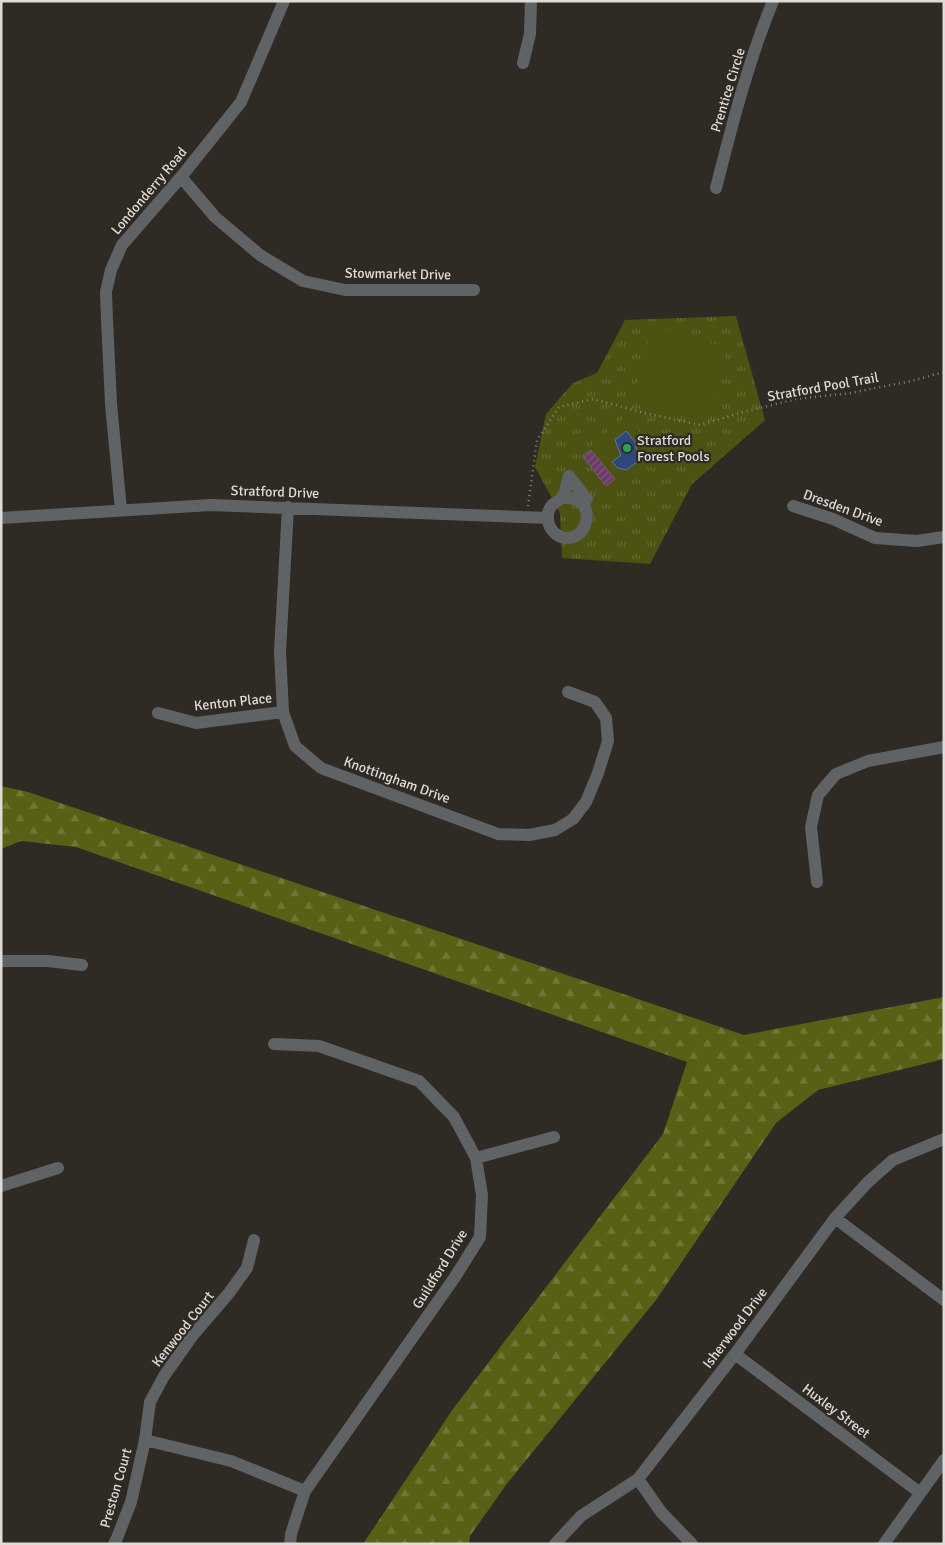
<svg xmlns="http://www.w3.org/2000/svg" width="945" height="1545" font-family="Signika,sans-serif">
  <defs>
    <pattern id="forest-firs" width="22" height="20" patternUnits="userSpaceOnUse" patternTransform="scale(1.25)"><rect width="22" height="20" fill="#586016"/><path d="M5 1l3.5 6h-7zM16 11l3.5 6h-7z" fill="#707637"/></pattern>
    <pattern id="park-tufts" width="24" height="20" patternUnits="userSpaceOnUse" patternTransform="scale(1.25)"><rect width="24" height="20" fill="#4c5211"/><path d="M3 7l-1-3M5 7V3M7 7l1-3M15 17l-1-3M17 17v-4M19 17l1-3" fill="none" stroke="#656a33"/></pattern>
    <pattern id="building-hatch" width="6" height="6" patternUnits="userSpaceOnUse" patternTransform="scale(1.25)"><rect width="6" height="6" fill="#6d3a68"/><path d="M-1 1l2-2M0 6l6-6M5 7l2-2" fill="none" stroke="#81567d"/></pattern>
  </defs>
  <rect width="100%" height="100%" fill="#302a24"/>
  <!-- forest -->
  <path fill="url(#forest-firs)" d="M1,786L28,792L744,1035L944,997V1059L818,1090L776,1123L656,1300L506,1485L470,1536L469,1544H363L453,1409L663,1134L687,1062L76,847L21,841L1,849Z"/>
  <!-- park -->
  <path fill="url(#park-tufts)" d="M736,316L765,420L692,484L650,564L562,558L560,513L535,467L546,414L573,383L597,373L625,320Z"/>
  <!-- pitch -->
  <path fill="#4c5211" d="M653,326L728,348L707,421L632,399Z
    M626,416L660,456L616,494L582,454Z"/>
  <!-- water -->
  <path fill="#2e487e" stroke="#637499" d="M626,431L635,442L638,461L626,470L618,468L612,462L621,455L615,440Z"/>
  <!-- building -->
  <path fill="url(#building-hatch)" stroke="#6b636a" d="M591,450L615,479L606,486L582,456Z"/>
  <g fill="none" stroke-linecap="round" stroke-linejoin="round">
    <!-- path -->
    <path stroke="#89847f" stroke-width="2.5" stroke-dasharray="1 4" stroke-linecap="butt" d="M528,506L537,440L559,407L593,399L644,413L700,425L740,413L796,399L851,393L911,381L944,372"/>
    <!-- minor -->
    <path stroke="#606366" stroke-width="12" d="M523,63L530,34L531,1
      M181,177L215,217L260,255L303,281L345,290H474
      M716,188C732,125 748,62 773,1
      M562,498C603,494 587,552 557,535C552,531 548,525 548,519C547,512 550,506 556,502C558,500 561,500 562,498C566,493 567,481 569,476L587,499L581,503
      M793,506L833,519L875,538L917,541L944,537
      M288,507L280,652L283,712L295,746L321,768L498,834L529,835L555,830L573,819L586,802L598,773L608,741L606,718L595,702L568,692
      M121,510L111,404L107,319L106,292L111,270L122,245L181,177L241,102L284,1
      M1,518L211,505L548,518
      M158,713L196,723L283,712
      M817,882L811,827L818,795L836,774L868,761L944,747
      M1,961H48L82,965
      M274,1044L319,1046L419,1081L454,1117L476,1158L482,1195L480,1237L455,1277L305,1491L291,1534L290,1544
      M476,1158L554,1137
      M1,1186L58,1168
      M835,1218L944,1300
      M735,1354L919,1492
      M145,1440L231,1461L305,1491
      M638,1479L661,1512L692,1544
      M114,1544L117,1538L131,1502L145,1440L150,1402L164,1376L193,1335L229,1293L247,1268L254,1240
      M555,1544L581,1516L638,1479L735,1354L835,1218L868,1182L893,1160L944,1139
      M884,1544L944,1460"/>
  </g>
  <!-- markers -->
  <circle fill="#2e9e5b" stroke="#302a24" stroke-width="2" cx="627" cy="448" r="5"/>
  <g text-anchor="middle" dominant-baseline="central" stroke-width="4.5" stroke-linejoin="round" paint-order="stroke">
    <!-- street labels -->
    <g font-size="14" fill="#dfdbd7" stroke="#302a24">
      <text transform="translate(728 90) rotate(-73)">Prentice Circle</text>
      <text transform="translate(149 191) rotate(-50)">Londonderry Road</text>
      <text transform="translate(398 274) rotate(1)">Stowmarket Drive</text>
      <text transform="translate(823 387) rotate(-10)">Stratford Pool Trail</text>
      <text transform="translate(275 492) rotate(2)">Stratford Drive</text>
      <text transform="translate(843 508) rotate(20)">Dresden Drive</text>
      <text transform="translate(233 702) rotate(-6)">Kenton Place</text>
      <text transform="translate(397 780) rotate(20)">Knottingham Drive</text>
      <text transform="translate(440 1269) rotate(-58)">Guildford Drive</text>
      <text transform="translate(735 1328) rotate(-53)">Isherwood Drive</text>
      <text transform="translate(183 1329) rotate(-52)">Kenwood Court</text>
      <text transform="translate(836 1411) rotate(37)">Huxley Street</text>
      <text transform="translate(116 1488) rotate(-74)">Preston Court</text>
    </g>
    <!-- poi labels -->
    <g font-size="14" fill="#dfdbd7" stroke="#302a24" text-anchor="start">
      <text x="637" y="440">Stratford<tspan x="637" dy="16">Forest Pools</tspan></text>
    </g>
  </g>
  <!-- border -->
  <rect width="945" height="1545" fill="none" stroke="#dfdbd7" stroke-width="5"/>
</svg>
